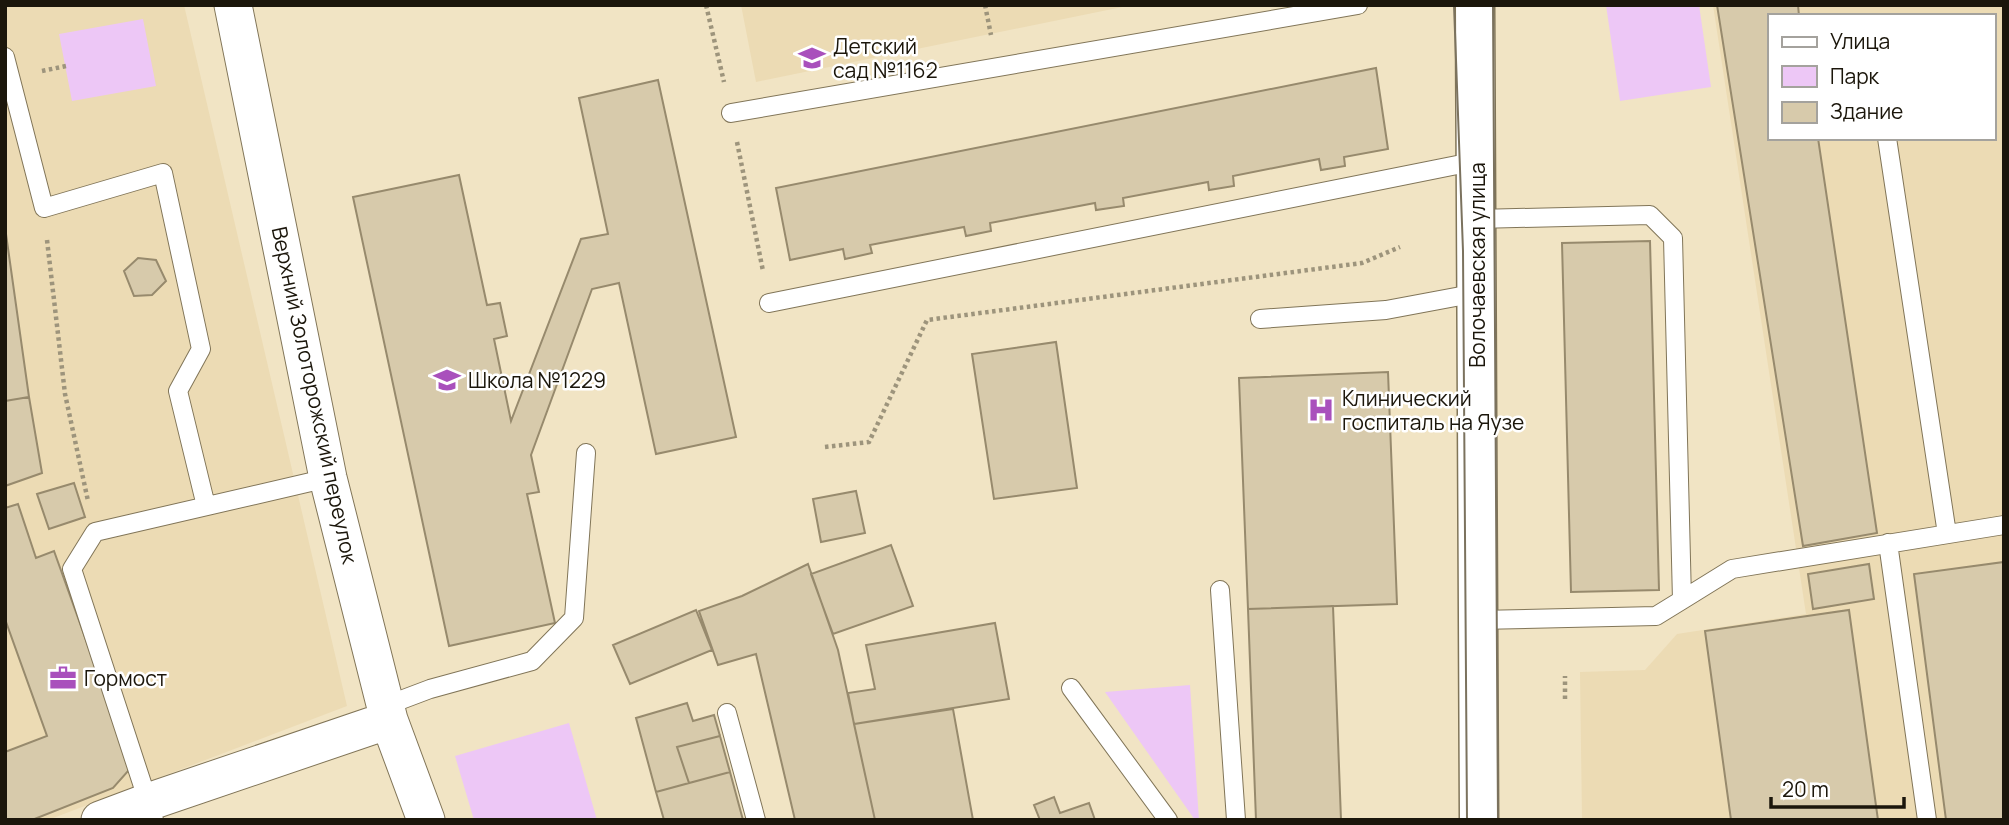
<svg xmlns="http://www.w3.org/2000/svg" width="2009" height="825" font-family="Manrope,sans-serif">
  <rect width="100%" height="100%" fill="#f1e4c4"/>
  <!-- built -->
  <path fill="#ecdbb4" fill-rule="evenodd" d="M5,5H184L347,706L48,820H5Z
    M741,5H1132L756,82Z
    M1713,5H2004V820H1582L1580,672L1645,670L1677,634L1806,614ZM1769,16H1993V138H1769Z"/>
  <!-- green -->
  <path fill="#edc7f6" d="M1606,5H1699L1711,87L1620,101Z
    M143,19L156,86L72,101L59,34Z
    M1190,685L1199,820H1195L1105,692Z
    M569,723L597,820H474L455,756Z"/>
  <!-- building -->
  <path fill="#d7caab" stroke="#978a6d" stroke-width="2" d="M1717,5H1798L1799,16H1769V138H1818L1877,533L1803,546Z
    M1376,68L1388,149L1344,157L1345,166L1321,170L1319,159L1233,176L1234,186L1209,190L1208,182L1123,198L1124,206L1096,210L1095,203L990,223L991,231L966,236L964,227L870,245L872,253L845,259L843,249L790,260L776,188Z
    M658,80L736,437L656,454L619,283L592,289L531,455L539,492L527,494L555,623L449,646L353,197L459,175L487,305L500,303L507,336L494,339L511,421L581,239L608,234L579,98Z
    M5,227L29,397L5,401Z
    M1650,241L1659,590L1571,592L1562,243Z
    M138,258L156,260L166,281L152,295L134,296L124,271Z
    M1056,342L1077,488L994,499L972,354Z
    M1388,372L1397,604L1248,609L1239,378Z
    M29,397L42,473L5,486V401Z
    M74,483L85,517L49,529L37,494Z
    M856,491L865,533L821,542L813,499Z
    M18,504L36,558L54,551L128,757L129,770L113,788L32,820H5V752L47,736L5,619V508Z
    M891,545L913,606L833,634L811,574Z
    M2004,562V820H1946L1914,574Z
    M808,564L838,650L875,820H795L756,654L718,665L699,611L742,596Z
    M1869,564L1874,599L1813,609L1808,574Z
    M1333,606L1341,820H1256L1248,609Z
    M696,610L712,650L630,684L613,645Z
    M1849,610L1878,820H1731L1705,631Z
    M995,623L1009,699L854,724L848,693L875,689L866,645Z
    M687,703L693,721L714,715L720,736L677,747L689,783L656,792L636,718Z
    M953,709L973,820H875L854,724Z
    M720,736L730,772L689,783L677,747Z
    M730,772L743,820H664L656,792Z
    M1054,797L1060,813L1089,803L1095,820H1040L1034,805Z"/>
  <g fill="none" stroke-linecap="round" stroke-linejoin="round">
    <defs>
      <path id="service" d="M5,57L44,208L163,173L201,349L178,391L206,506
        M731,113L1358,5
        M1887,138L1947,534
        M1477,219L1650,215L1673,238L1682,600L1656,616L1478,620
        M769,303L1477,161
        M1260,319L1386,310L1477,293
        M1888,543L1927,820
        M1220,590L1236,820
        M1682,600L1732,569L2004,525
        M1071,688L1168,820
        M385,706L430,689L532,661L574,618L586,453
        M727,713L756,820
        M154,820L72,569L95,532L328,478"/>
      <path id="minor" d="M233,5L328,478L389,720L426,820
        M100,820L148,802L389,720"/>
      <path id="tertiary" d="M1475,5L1479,820"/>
    </defs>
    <!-- service casing -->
    <use href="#service" stroke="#817558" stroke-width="20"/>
    <!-- minor casing -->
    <use href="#minor" stroke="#817558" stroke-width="39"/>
    <!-- tertiary casing -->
    <use href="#tertiary" stroke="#817558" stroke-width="41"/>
    <!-- path -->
    <path stroke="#9d947c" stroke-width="4.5" stroke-dasharray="3.5 3.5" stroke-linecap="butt" d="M706,5L724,82
      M985,5L991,35
      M42,71L66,66
      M737,142L763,271
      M47,240L65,394L88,501
      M825,447L869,442L927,320L1362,263L1400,247
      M1565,699V676"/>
    <!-- service -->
    <use href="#service" stroke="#fff" stroke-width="18"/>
    <!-- minor -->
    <use href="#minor" stroke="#fff" stroke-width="37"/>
    <!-- tertiary -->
    <use href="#tertiary" stroke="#fff" stroke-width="38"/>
    <!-- tram -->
    <path stroke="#7b725e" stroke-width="2" d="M1454,5L1463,251L1467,820
      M1493,5L1498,820"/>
  </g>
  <!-- icons -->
  <defs>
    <symbol id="school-bare" viewBox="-9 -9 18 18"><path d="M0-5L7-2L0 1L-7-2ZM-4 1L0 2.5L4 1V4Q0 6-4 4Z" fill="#a950bc" stroke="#fff" stroke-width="2.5" paint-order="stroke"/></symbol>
    <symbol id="hospital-bare" viewBox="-9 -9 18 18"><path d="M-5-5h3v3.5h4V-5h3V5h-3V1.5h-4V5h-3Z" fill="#a950bc" stroke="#fff" stroke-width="2.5" paint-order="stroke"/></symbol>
    <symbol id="office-bare" viewBox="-9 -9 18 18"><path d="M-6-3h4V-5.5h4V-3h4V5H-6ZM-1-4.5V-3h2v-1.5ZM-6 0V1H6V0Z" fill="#a950bc" stroke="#fff" stroke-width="2.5" paint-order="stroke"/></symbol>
  </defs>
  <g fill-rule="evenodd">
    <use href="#school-bare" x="793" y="39" width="38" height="38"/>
    <use href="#school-bare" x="428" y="361" width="38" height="38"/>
    <use href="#hospital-bare" x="1302" y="391" width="38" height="38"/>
    <use href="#office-bare" x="44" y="659" width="38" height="38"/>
  </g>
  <g text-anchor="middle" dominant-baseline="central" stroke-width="5" stroke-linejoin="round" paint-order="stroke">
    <!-- poi labels -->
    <g font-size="21" fill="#1b160b" stroke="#fff" text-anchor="start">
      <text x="833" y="46">Детский<tspan x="833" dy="24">сад №1162</tspan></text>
      <text x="468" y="380">Школа №1229</text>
      <text x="1342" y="398">Клинический<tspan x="1342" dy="24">госпиталь на Яузе</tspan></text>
      <text x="84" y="678">Гормост</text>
    </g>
    <!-- street labels -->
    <g font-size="21" fill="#1b160b" stroke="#fff">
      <text transform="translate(1477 265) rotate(-90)">Волочаевская улица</text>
      <text transform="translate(315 395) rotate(78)">Верхний Золоторожский переулок</text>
    </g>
  </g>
  <!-- border -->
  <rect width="2009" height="825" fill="none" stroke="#1b160b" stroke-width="14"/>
  <!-- legend -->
  <rect x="1768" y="14" width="228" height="126" fill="#ffffff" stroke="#a4a29d" stroke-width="2"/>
  <rect x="1782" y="37" width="35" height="10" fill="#ffffff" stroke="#a4a29d" stroke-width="2"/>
  <text x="1830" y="49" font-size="21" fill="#1b160b">Улица</text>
  <rect x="1782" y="66" width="35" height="21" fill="#edc7f6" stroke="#a4a29d" stroke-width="2"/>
  <text x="1830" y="84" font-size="21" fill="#1b160b">Парк</text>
  <rect x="1782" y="102" width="35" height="21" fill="#d7caab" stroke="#a4a29d" stroke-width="2"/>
  <text x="1830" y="119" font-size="21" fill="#1b160b">Здание</text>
  <!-- scale -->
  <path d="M1771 797v10h133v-10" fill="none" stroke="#1b160b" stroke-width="3.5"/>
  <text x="1782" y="797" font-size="21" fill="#1b160b" stroke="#ffffff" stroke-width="5" paint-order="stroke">20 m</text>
</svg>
